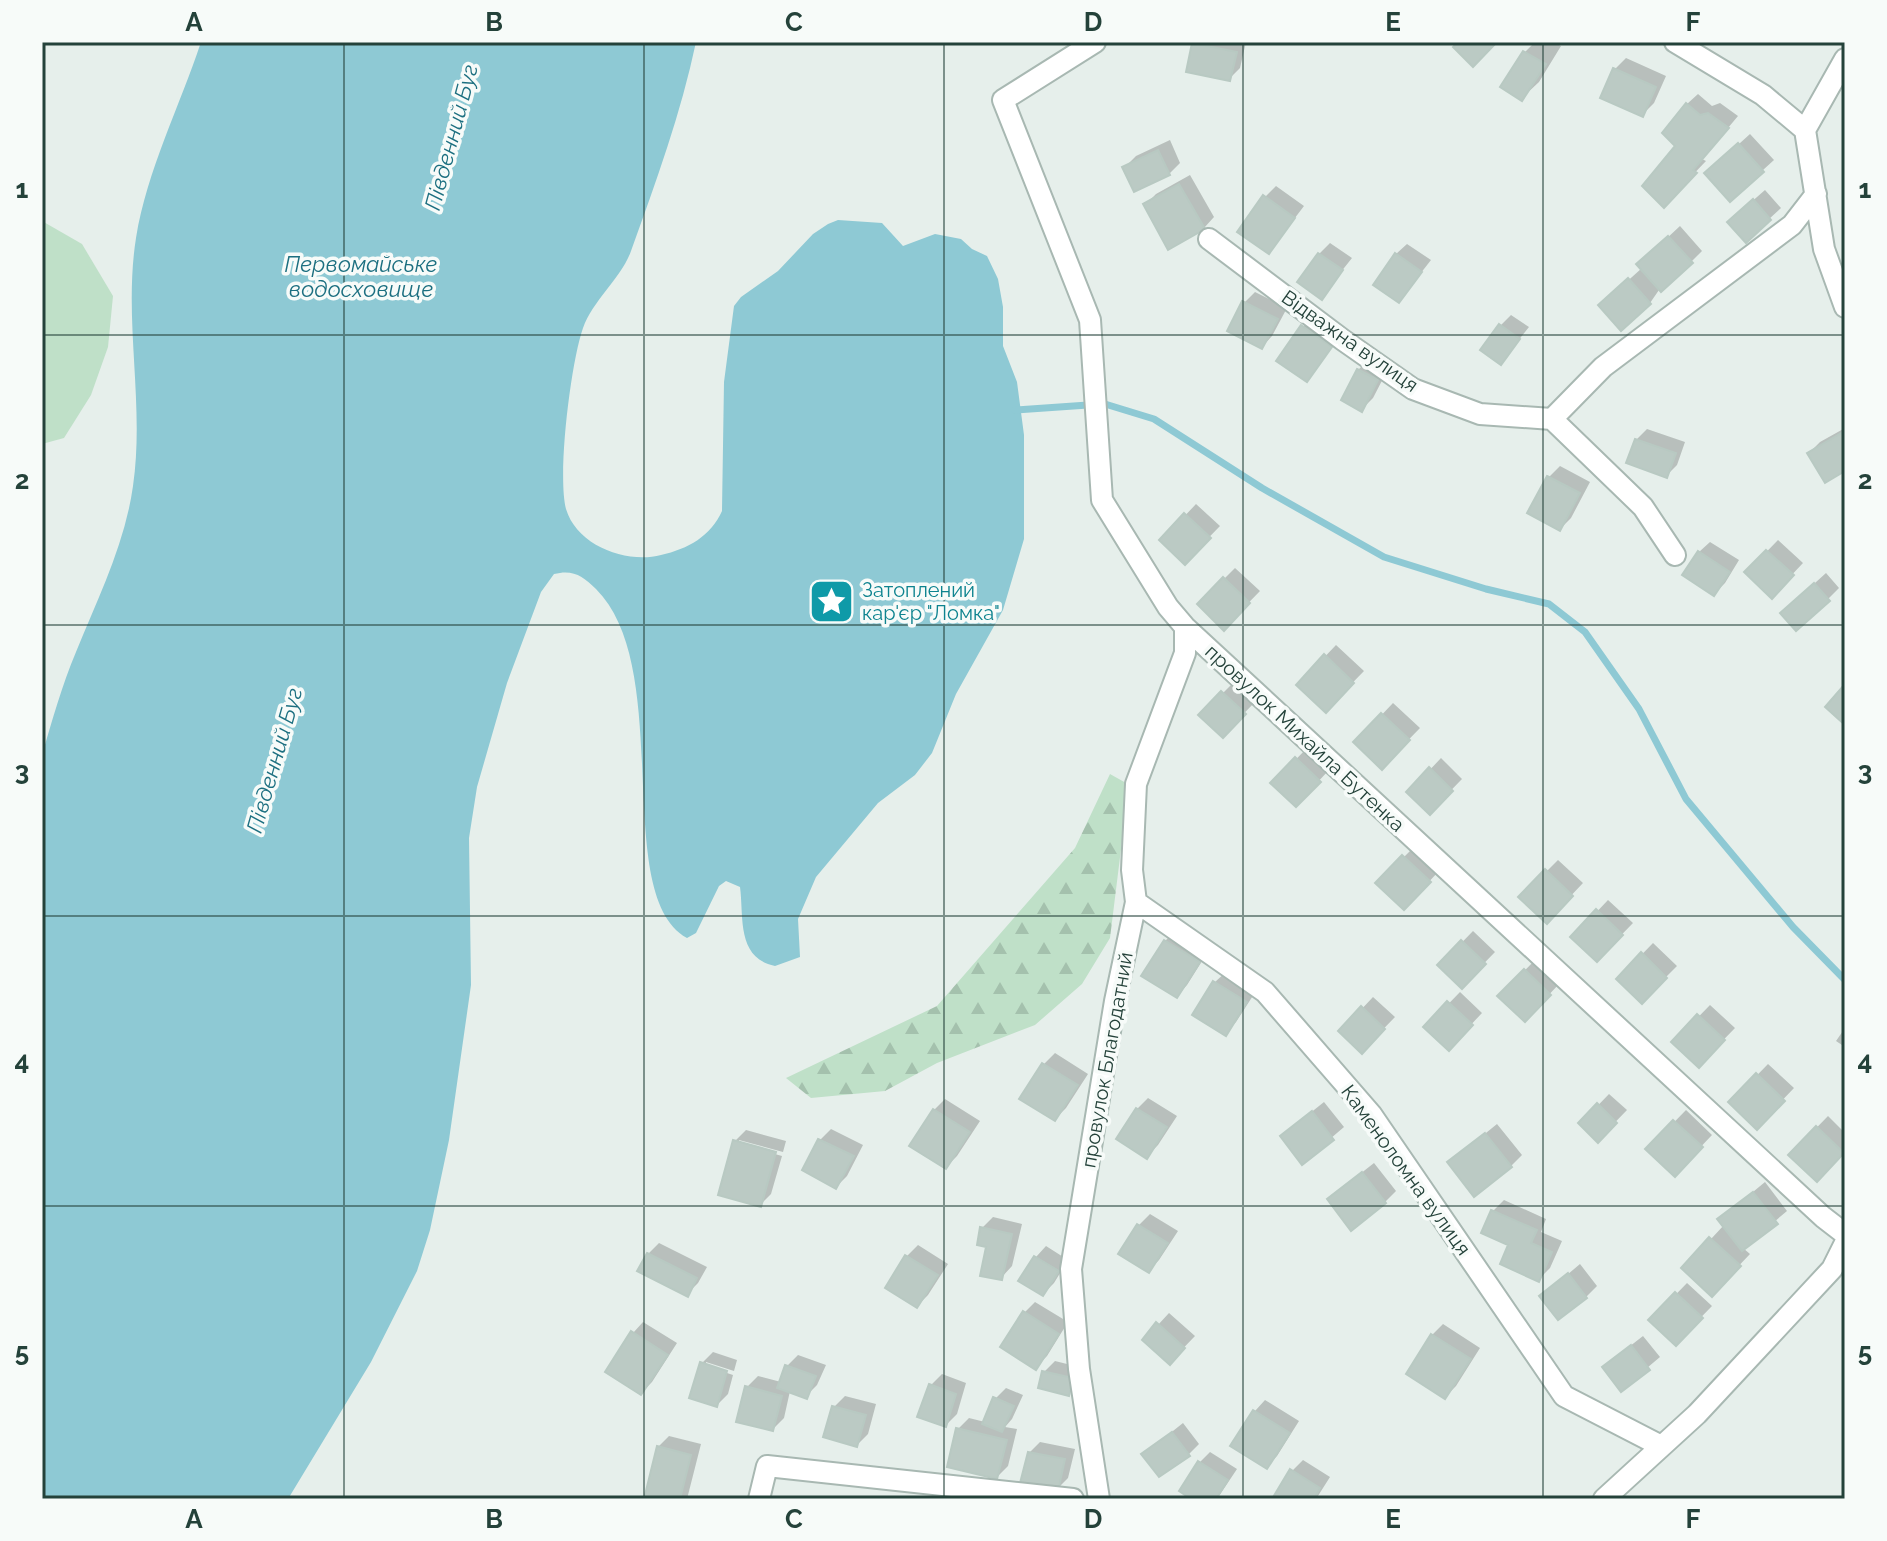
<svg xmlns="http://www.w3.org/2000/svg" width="1887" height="1541" font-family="Raleway,sans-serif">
  <defs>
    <pattern id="forest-firs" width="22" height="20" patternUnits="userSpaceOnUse" patternTransform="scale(2)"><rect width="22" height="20" fill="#bfe0c8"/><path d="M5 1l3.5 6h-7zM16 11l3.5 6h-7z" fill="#a4c1ad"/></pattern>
  </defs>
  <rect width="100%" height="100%" fill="#e6efeb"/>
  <!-- grass -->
  <path fill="#bfe0c8" d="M42,221L82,244L113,296L108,347L91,395L64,438L42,444Z"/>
  <!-- forest -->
  <path fill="url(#forest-firs)" d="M1110,774L1126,783L1125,817L1110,938L1082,984L1035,1025L937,1063L885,1091L811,1098L786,1078L937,1006L1075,848Z"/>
  <!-- water -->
  <path fill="#8ec9d4" d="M201,42H696C681,113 656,182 631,251C622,277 593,300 583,328C571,362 557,474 566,509C577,546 627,564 661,555C688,549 711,536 722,511L724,382L734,306L741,297L778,271L813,234L828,224L838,220L882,223L903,246L935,234L961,239L972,249L987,256L998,279L1003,307V346L1017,382L1024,435V539L1003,610L956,694L932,753L915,775L878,803L816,877L798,919L800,957L775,966C736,958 744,916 740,887L726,881L719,886L696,933L687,938C610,895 676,669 596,589C583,576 573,569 554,574L541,592L507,683L477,787L469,838L471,985L449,1140L430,1230L417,1271L371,1362L288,1499H42V755C52,721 62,685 76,652C98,598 125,544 133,486C145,403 123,320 136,238C147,170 180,106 201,42Z"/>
  <!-- shadow -->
  <path fill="#0003" d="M1196,42H1246L1240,68L1229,79L1194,44Z
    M1535,42H1553L1561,46L1539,82L1522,98L1503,87L1525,52Z
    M1626,58L1666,76L1654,103L1643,114L1615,69Z
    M1698,94L1712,106L1720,103L1738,116L1702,159L1706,161L1664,205L1687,104Z
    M1750,134L1774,160L1730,200L1718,163Z
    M1170,140L1180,163L1169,174L1125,167L1136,156Z
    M1190,175L1214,217L1204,228L1145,205L1156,194Z
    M1276,186L1304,206L1269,252L1265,197Z
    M1765,190L1781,208L1746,240L1741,211Z
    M1680,226L1702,251L1691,262L1659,290L1650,303L1612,295L1642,268L1650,254Z
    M1330,243L1352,258L1321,297L1319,254Z
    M1407,244L1431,260L1399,301L1396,254Z
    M1255,292L1287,308L1272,336L1262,347L1244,303Z
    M1511,315L1529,327L1501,362L1500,326Z
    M1314,316L1341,335L1306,380L1303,327Z
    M1369,359L1388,369L1373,398L1362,409L1358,370Z
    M1845,428V469L1809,453L1820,442Z
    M1647,429L1685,442L1677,465L1666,476L1636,440Z
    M1560,466L1590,482L1571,518L1560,529L1530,513L1549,477Z
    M1196,504L1220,526L1185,562L1162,540Z
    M1778,540L1803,563L1772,596L1747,572Z
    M1710,542L1739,560L1725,583L1714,594L1699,552Z
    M1235,568L1260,591L1224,628L1199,604Z
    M1826,573L1839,588L1828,599L1794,602Z
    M1336,645L1364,671L1326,710L1298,685Z
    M1234,682L1255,702L1223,735L1201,715Z
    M1393,703L1420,728L1382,767L1356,742Z
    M1307,748L1330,769L1296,805L1273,783Z
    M1441,758L1462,779L1430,812L1409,792Z
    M1415,846L1440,870L1404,908L1378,883Z
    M1558,860L1583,883L1547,921L1521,897Z
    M1608,900L1633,923L1597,960L1573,937Z
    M1176,930L1209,950L1187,985L1177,996L1165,941Z
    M1473,931L1495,952L1462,986L1440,965Z
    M1653,943L1677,966L1642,1001L1618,979Z
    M1536,959L1560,983L1525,1020L1500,996Z
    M1226,972L1256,991L1236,1022L1225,1033L1215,982Z
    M1460,992L1482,1013L1449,1048L1426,1027Z
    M1373,997L1395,1017L1362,1051L1341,1031Z
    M1710,1005L1735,1028L1699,1065L1674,1042Z
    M1845,1028V1047L1836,1041Z
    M1055,1053L1088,1074L1066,1108L1055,1119L1022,1098L1044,1064Z
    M1768,1064L1794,1088L1757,1127L1731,1102Z
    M1609,1094L1627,1110L1598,1140L1581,1123Z
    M1148,1098L1177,1116L1158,1145L1147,1156L1119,1139L1137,1109Z
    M945,1099L980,1121L957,1156L946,1167L934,1110Z
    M1324,1102L1344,1127L1303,1162L1294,1126Z
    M1686,1110L1712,1135L1675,1174L1648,1149Z
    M1828,1116L1845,1133V1150L1817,1179L1791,1154Z
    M1497,1124L1522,1155L1511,1166L1449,1163Z
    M831,1129L863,1145L847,1176L836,1187L820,1140Z
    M746,1130L786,1141L783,1152L739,1140V1144L782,1156L771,1194L760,1205L735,1141Z
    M1374,1163L1396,1191L1385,1202L1341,1189Z
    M1765,1182L1787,1211L1743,1248L1750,1254L1712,1294L1711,1239L1724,1225L1719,1220Z
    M1504,1200L1546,1219L1541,1232L1562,1241L1550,1268L1539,1279L1511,1244L1493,1211Z
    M1150,1214L1178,1231L1159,1260L1148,1271L1121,1254L1139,1225Z
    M993,1217L1022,1224L1012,1266L1001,1278L982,1228Z
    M659,1243L707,1267L698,1283L687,1294L648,1254Z
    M918,1245L948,1264L928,1295L917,1306L887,1287L907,1256Z
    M1046,1246L1068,1260L1054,1283L1043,1294L1036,1257Z
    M1580,1264L1597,1286L1586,1297L1542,1296Z
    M1687,1283L1712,1306L1676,1343L1651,1320Z
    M1035,1302L1068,1322L1047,1356L1036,1367L1024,1313Z
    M1169,1313L1195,1336L1170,1362L1145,1339Z
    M643,1322L677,1343L652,1382L641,1393L633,1333Z
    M1443,1324L1480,1348L1456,1386L1445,1397L1432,1335Z
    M1643,1336L1660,1357L1622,1389L1616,1357Z
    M713,1352L737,1360L734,1371L706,1362V1366L733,1375L728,1394L717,1405L702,1363Z
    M798,1355L826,1365L817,1385L806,1396L790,1391L784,1418L773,1429L747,1387L758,1376L781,1382L787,1366Z
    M1055,1361L1083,1368L1079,1383L1068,1394L1044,1372Z
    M942,1374L966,1383L957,1414L946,1425L931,1385Z
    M1006,1388L1023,1395L1012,1419L1005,1427L1017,1429L1008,1466L997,1477L958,1429L969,1418L985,1422L995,1399Z
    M845,1396L876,1404L868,1434L857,1445L834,1407Z
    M1265,1400L1299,1421L1277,1456L1266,1467L1255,1411Z
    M1183,1423L1199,1444L1189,1454H1144Z
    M669,1436L701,1444L687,1499H646L658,1447Z
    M1040,1442L1075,1449L1068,1478L1057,1489L1029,1453Z
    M1210,1452L1237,1469L1217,1499H1195L1199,1463Z
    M1303,1460L1330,1477L1316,1499H1274L1292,1471Z"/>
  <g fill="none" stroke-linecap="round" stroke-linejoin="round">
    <!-- stream -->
    <path stroke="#8ec9d4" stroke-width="7" d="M1105,404L1154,419L1262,488L1384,557L1486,589L1549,604L1585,632L1639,709L1686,799L1793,927L1845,980
      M1015,410L1088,405"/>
  </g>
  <!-- building -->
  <path fill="#bbcac4" stroke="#b8c9c2" stroke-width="2" d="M1458,42H1497L1473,67L1453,47Z
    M1192,43L1237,52L1230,81L1186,72Z
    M1523,51L1546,64L1522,101L1500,87Z
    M1613,68L1656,87L1643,117L1600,98Z
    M1686,103L1700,115L1708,113L1729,128L1693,170L1697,173L1664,208L1642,186L1675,146L1662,133Z
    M1738,143L1764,172L1730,202L1704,173Z
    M1158,150L1170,175L1134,192L1122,167Z
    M1179,184L1205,229L1168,250L1143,204Z
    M1263,195L1295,218L1269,254L1237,232Z
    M1753,199L1771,220L1746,243L1727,222Z
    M1668,236L1693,263L1661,292L1636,264Z
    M1318,253L1343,270L1322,300L1297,282Z
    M1395,253L1422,272L1399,303L1373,285Z
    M1628,278L1651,304L1621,331L1598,305Z
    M1242,301L1278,319L1262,349L1227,331Z
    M1499,324L1520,339L1501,365L1480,350Z
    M1301,325L1332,347L1307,382L1276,361Z
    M1357,369L1378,380L1362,412L1341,400Z
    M1845,431V471L1825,483L1807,453Z
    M1635,439L1676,453L1667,478L1626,463Z
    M1547,476L1580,493L1560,531L1527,513Z
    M1184,513L1211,538L1185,565L1159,540Z
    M1766,550L1794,575L1772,599L1744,572Z
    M1698,551L1730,572L1714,596L1682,575Z
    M1223,577L1250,603L1224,631L1197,604Z
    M1814,583L1830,601L1796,631L1780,613Z
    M1324,654L1354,683L1326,713L1296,685Z
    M1845,684V725L1825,707Z
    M1221,691L1246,714L1223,738L1198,715Z
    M1381,713L1410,740L1382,770L1353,742Z
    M1295,757L1321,782L1296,807L1270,783Z
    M1429,767L1453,791L1430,815L1406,792Z
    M1402,855L1431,882L1404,910L1375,883Z
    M1545,869L1573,896L1547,924L1518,897Z
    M1596,909L1623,935L1597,962L1570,937Z
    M1164,940L1200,962L1177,998L1141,976Z
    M1461,940L1486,964L1462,989L1437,965Z
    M1641,952L1667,978L1642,1004L1616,979Z
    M1524,969L1551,995L1525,1022L1497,996Z
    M1213,981L1247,1002L1226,1036L1192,1015Z
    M1447,1001L1473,1025L1449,1051L1423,1027Z
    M1361,1006L1385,1029L1362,1054L1338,1031Z
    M1697,1014L1725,1040L1699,1068L1671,1042Z
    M1042,1063L1078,1085L1055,1121L1019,1099Z
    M1756,1073L1785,1101L1757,1130L1728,1102Z
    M1597,1103L1617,1123L1598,1143L1578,1123Z
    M1136,1108L1167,1127L1147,1159L1116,1139Z
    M933,1109L970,1132L946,1169L909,1146Z
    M1312,1111L1334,1140L1302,1165L1280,1136Z
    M1673,1120L1703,1147L1675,1177L1645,1149Z
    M1816,1126L1844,1153L1817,1182L1788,1155Z
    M1485,1133L1512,1167L1474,1197L1447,1162Z
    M818,1139L854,1156L836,1189L802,1170Z
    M733,1140L776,1152L761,1207L718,1195Z
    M1362,1172L1386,1203L1351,1231L1327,1199Z
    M1753,1192L1778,1224L1742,1251L1717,1219Z
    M1491,1210L1537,1230L1531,1243L1552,1252L1539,1282L1500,1264L1508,1245L1481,1233Z
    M1137,1224L1168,1243L1149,1273L1118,1254Z
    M980,1227L1012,1234L1002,1280L980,1276L986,1247L977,1245Z
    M1709,1237L1741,1266L1712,1297L1681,1268Z
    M647,1253L697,1278L688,1297L637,1271Z
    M905,1255L938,1275L917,1308L885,1288Z
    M1034,1256L1059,1271L1043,1296L1018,1281Z
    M1568,1273L1587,1298L1558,1320L1539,1296Z
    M1675,1292L1703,1318L1676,1346L1648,1320Z
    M1023,1311L1059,1334L1036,1370L1000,1347Z
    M1156,1322L1185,1348L1170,1365L1142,1340Z
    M631,1331L668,1355L641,1395L605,1372Z
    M1431,1334L1471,1359L1445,1399L1406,1374Z
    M1631,1345L1650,1370L1621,1392L1602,1367Z
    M700,1362L727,1371L717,1407L689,1398Z
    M785,1365L816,1376L807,1399L777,1388Z
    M1042,1371L1073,1378L1069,1396L1038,1388Z
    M929,1384L956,1394L946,1427L917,1417Z
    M745,1386L782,1396L773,1431L736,1422Z
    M993,1397L1014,1406L1002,1432L982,1424Z
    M832,1406L866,1415L857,1447L823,1437Z
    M1253,1410L1290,1433L1267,1469L1230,1446Z
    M956,1428L1007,1440L997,1479L947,1467Z
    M1172,1432L1190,1456L1159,1477L1141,1454Z
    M657,1446L691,1455L680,1499H644Z
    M1028,1452L1065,1459L1058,1491L1019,1487Z
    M1198,1461L1228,1480L1216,1499H1191L1179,1491Z
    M1290,1469L1320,1488L1314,1499H1272Z"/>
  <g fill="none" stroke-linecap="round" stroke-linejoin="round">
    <defs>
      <path id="street" d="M1095,42L1003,100L1090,320L1102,500L1168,607L1185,627L1823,1217L1845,1234
        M1675,42L1763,95L1805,130
        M1845,59L1805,130L1824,249L1845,307
        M1209,239L1343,340L1413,389L1480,414L1552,419L1603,367L1792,225L1816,194
        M1552,419L1643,507L1675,555
        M1136,902L1265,992L1371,1114L1564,1396L1661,1446
        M759,1499L767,1466L1073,1499
        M1099,1499L1079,1369L1071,1269L1115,1001L1136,902L1132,870L1136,784L1185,653V627
        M1604,1499L1697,1414L1832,1269L1845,1243"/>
    </defs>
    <!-- street casing -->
    <use href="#street" stroke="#a8b8b2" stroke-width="24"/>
    <!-- street -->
    <use href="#street" stroke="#fff" stroke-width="20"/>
  </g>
  <!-- grid -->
  <path fill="none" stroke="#24423a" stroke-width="2" stroke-opacity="0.55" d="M344,42V1499M644,42V1499M944,42V1499M1243,42V1499M1543,42V1499M42,335H1845M42,625H1845M42,916H1845M42,1206H1845"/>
  <!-- icons -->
  <defs>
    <symbol id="sight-square" viewBox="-11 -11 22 22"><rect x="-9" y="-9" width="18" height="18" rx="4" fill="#0f9aa8" stroke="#f7fbf9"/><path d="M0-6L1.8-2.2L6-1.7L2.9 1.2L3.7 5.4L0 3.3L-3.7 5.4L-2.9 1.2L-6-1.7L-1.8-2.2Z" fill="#fff"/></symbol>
  </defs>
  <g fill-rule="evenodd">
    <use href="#sight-square" x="806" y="576" width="51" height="51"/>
  </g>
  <g text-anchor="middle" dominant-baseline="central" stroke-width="7" stroke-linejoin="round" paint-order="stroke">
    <!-- street labels -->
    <g font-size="20" fill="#24423a" stroke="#f7fbf9">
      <text transform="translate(1350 341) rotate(35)">Відважна вулиця</text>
      <text transform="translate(1305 738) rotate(43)">провулок Михайла Бутенка</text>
      <text transform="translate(1107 1060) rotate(-80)">провулок Благодатний</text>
      <text transform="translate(1406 1170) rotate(54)">Каменоломна вулиця</text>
    </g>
    <!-- culture labels -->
    <g font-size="20" fill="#0d838f" stroke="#f7fbf9" text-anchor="start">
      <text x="862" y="590">Затоплений<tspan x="862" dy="23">кар'єр "Ломка"</tspan></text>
    </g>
    <!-- water labels -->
    <g font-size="22" font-style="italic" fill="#1c6f80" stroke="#f7fbf9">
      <text transform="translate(451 137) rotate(-75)">Південний Буг</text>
      <text x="361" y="264">Первомайське<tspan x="361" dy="25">водосховище</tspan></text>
      <text transform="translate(274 760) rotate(-74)">Південний Буг</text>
    </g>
  </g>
  <!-- border -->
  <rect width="1887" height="1541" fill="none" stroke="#f7fbf9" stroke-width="88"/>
  <rect x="44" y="44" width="1799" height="1453" fill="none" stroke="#24423a" stroke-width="3"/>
  <g font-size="26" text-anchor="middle" font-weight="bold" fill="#24423a">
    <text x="194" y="31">A</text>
    <text x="494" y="31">B</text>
    <text x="794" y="31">C</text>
    <text x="1093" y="31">D</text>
    <text x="1393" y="31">E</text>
    <text x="1693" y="31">F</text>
    <text x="22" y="198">1</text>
    <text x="1865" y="198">1</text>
    <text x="22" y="489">2</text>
    <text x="1865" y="489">2</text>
    <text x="22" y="780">3</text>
    <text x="1865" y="780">3</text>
    <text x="22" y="1070">4</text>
    <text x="1865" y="1070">4</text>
    <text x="22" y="1361">5</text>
    <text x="1865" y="1361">5</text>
    <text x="194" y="1528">A</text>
    <text x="494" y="1528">B</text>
    <text x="794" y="1528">C</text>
    <text x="1093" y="1528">D</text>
    <text x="1393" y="1528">E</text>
    <text x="1693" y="1528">F</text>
  </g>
</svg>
